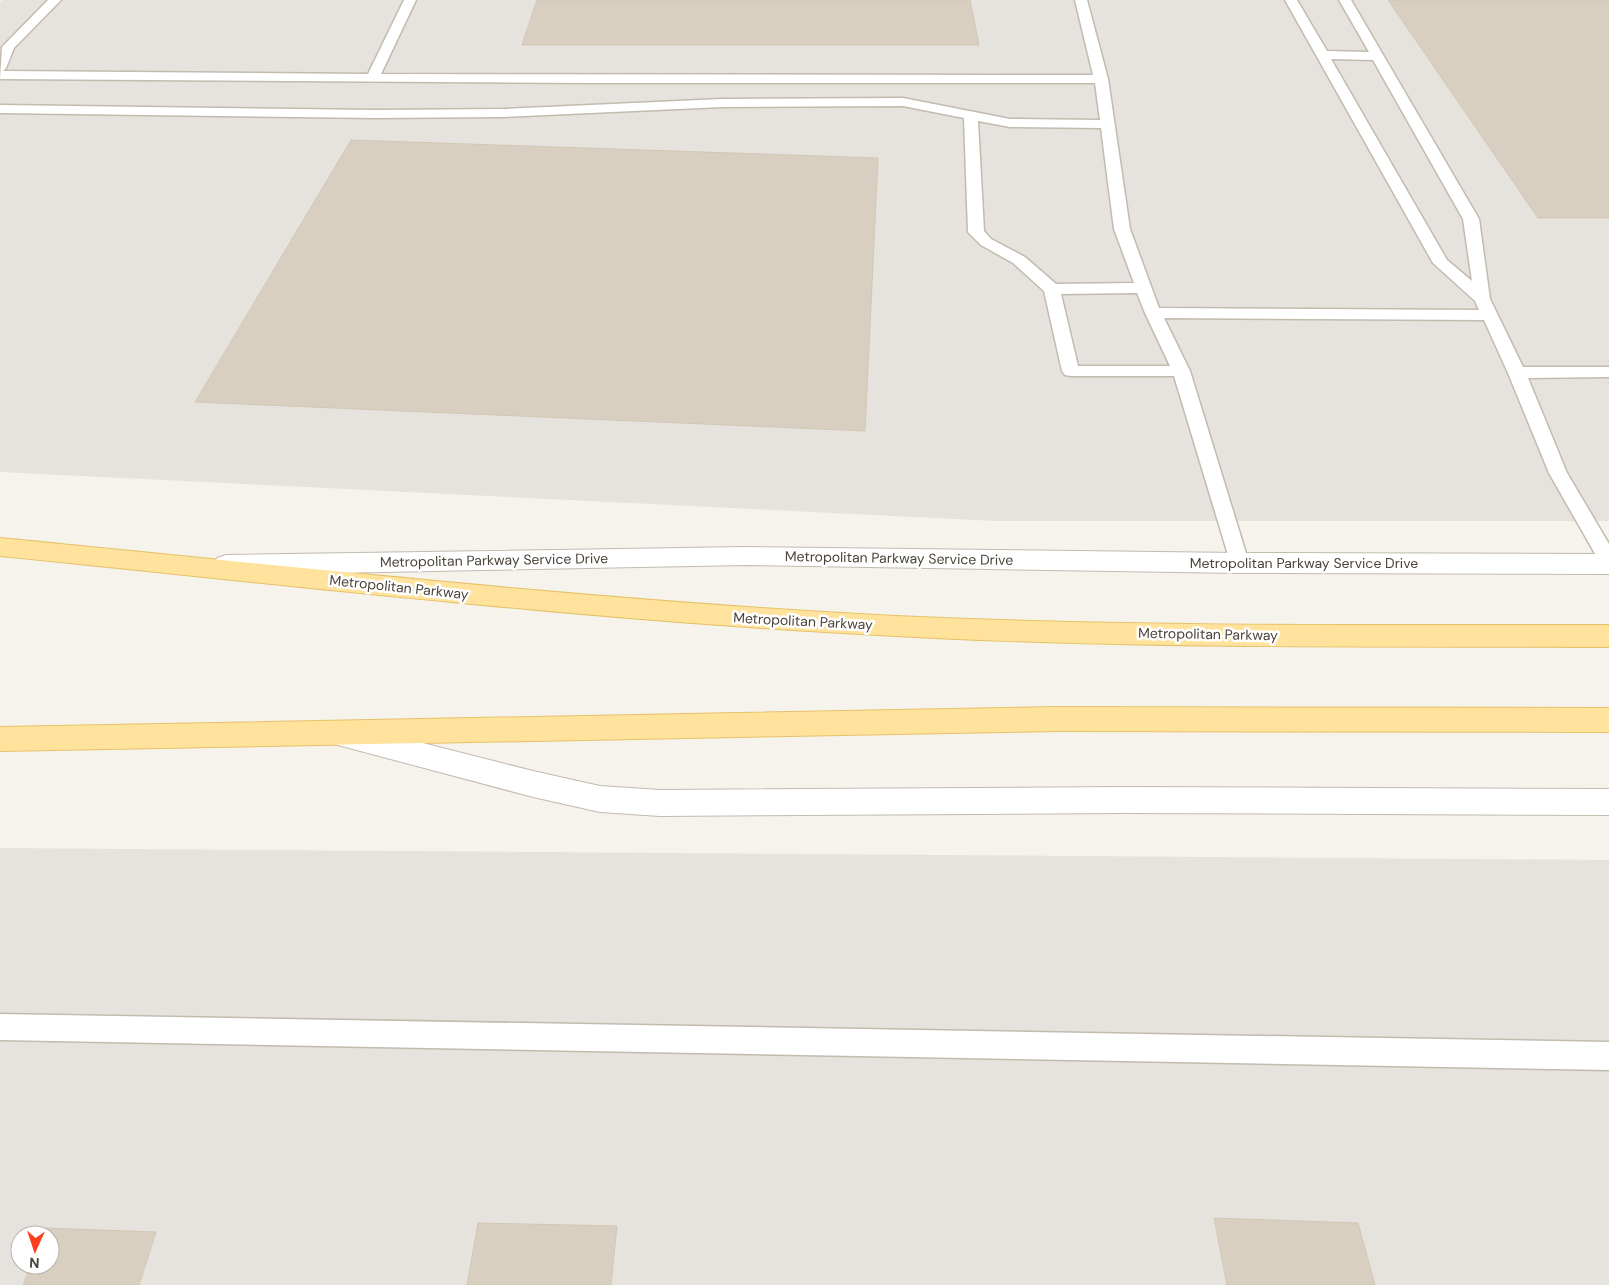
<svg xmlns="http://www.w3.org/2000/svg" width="1609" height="1285" font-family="'DM Sans',sans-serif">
  <rect width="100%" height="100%" fill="#f6f3ec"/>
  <!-- industrial -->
  <path fill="#e6e2dd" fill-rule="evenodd" d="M2,0H1609V521H995L0,472V2Z
    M0,848L1609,860V1285H0ZM20,1235H50V1265H20Z"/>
  <!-- building -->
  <path fill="#d8cfc1" stroke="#d3c7b4" d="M537,0H970L979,45H522Z
    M1388,0H1609V218H1538Z
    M351,140L878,158L865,431L195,402Z
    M1214,1218L1358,1223L1375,1285H1227Z
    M478,1223L617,1226L611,1285H467Z
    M44,1228L156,1232L139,1285H23L31,1265H50V1235H42Z"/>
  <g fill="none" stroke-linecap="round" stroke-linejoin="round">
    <defs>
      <path id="lane" d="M48,0H61L14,48L6,68L3,71L368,74L404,0H416L381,74L1093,75L1075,0H1087L1108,79L1130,229L1159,308L1479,310L1475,301L1433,263L1285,0H1297L1327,51L1369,52L1339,0H1351L1479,219L1490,299L1523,367H1609V377L1528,378L1567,473L1609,544V568L1602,566L1549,473L1508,373L1484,320L1164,318L1190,371L1249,563L1246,568L1239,570L1232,568L1174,376H1071L1065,375L1062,371L1044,291L1013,263L981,245L968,232L964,118L903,106L722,107L503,117L375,118L0,113V105L375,110L503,109L722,99L903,98L1010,119L1100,120L1095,83H595L0,79L2,47ZM1331,59L1373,60L1463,219L1472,281L1447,260ZM978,121L1010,127L1101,128L1114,229L1134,283L1056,284L1025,257L991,239L984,231ZM1137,293L1145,313L1170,366H1078L1061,294Z
        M0,1014L1609,1042V1070L0,1040Z"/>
      <path id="street" d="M746,547L1239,553L1609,554V574L1239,573L746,565L226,575L217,572L213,565L217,558L226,555Z
        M344,723L533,771L600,786L660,790L1122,787L1609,789V815L1122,813L660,816L600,812L533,797L334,744L329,735L334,726Z"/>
      <path id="primary" d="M0,538C298,567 597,601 896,616C1133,627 1371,625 1609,625V647C1371,646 1133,649 896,636C596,621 298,586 0,556Z
        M1059,707L1609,708V732L1059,731L0,751V727Z"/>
    </defs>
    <!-- lane casing -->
    <use href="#lane" stroke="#c2bbae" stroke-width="3"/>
    <!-- street casing -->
    <use href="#street" stroke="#c2bbae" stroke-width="2"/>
    <!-- primary casing -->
    <use href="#primary" stroke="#e6c16a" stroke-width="2"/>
    <!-- lane -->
    <use href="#lane" fill="#fff" fill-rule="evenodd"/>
    <!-- street -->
    <use href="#street" fill="#fff" fill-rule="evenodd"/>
    <!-- primary -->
    <use href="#primary" fill="#ffe39c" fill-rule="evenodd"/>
  </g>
  <g text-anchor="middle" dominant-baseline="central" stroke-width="5" stroke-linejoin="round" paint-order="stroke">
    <!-- street labels -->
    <g font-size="14" fill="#4b4439" stroke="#fff">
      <text transform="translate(899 558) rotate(1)">Metropolitan Parkway Service Drive</text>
      <text transform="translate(494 560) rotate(-1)">Metropolitan Parkway Service Drive</text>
      <text x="1304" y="563">Metropolitan Parkway Service Drive</text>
      <text transform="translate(399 587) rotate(6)">Metropolitan Parkway</text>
      <text transform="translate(803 621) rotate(3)">Metropolitan Parkway</text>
      <text transform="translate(1208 634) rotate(1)">Metropolitan Parkway</text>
    </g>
  </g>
  <!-- north arrow -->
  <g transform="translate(35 1250) rotate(183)"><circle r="24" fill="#ffffff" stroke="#b7b4b0"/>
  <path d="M0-4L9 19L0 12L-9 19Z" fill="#fc3f1d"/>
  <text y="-8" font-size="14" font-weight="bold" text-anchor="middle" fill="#4b4439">N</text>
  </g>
</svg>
